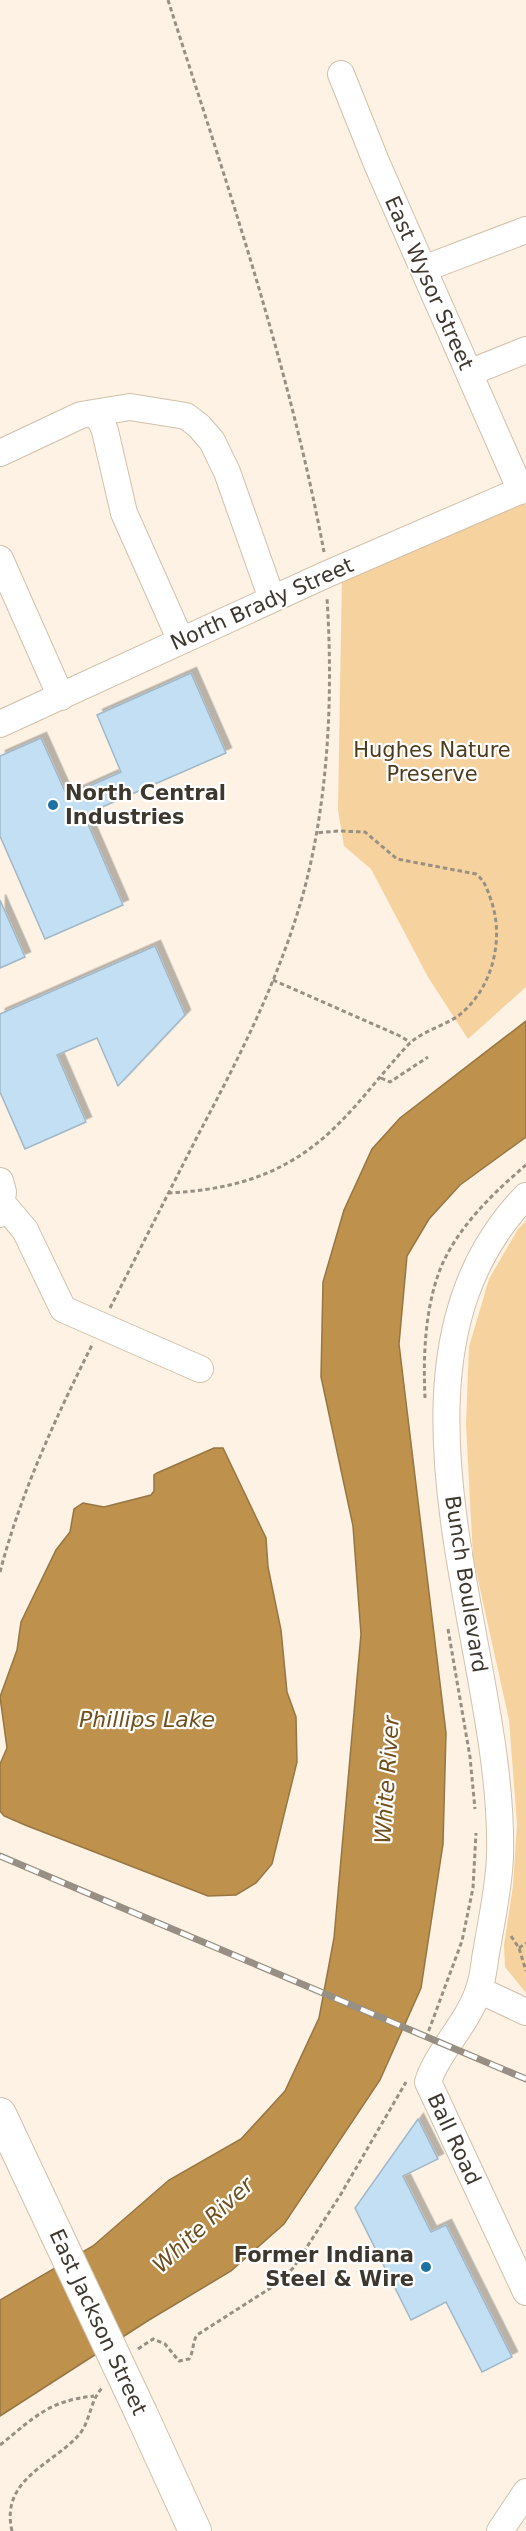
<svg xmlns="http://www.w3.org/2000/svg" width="526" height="2531" font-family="'DejaVu Sans',sans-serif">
  <defs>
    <filter id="shadow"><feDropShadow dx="5.5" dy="-5.5" stdDeviation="0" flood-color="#0004"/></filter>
  </defs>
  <rect width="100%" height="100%" fill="#fdf2e4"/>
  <!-- green -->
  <path fill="#f6d29f" d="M526,499V987L468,1039L428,977L371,869L344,846L338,810L342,575Z
    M526,1221V1993L505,1967L504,1945L513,1886L517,1824L509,1720L473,1557L466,1424L469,1347L489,1279L518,1229Z"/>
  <!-- water -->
  <path fill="#be914c" stroke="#977643" stroke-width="1.5" d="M526,1021V1137L460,1185L429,1219L407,1256L399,1344L446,1733L443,1844L421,1988L380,2080L284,2224L231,2271L149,2320L0,2416V2300L93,2246L169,2180L241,2139L285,2091L319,2018L334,1938L361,1634L353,1526L321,1377L323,1282L344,1210L372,1149L400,1118Z
    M214,1448H223L266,1538L268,1567L281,1630L287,1692L296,1717L297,1762L272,1864L256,1883L236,1895L208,1896L25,1825L4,1816L0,1811V1764L7,1748L0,1697L17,1650L21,1622L56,1550L70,1532L74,1509L83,1503L104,1507L151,1495L154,1491V1475L157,1473Z"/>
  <!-- building -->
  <path fill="#c3dff3" stroke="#a0b8c9" stroke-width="1.5" filter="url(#shadow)" d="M191,673L226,753L84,815L123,905L45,939L0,836V756L41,738L67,796L121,772L97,715Z
    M0,900L25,957L0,968Z
    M155,946L185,1015L118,1086L97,1038L57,1055L86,1122L25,1149L0,1092V1014Z
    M418,2119L438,2159L403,2176L431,2232L446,2225L512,2357L482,2372L446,2302L411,2320L355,2208Z"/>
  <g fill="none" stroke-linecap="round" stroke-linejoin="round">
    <defs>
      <path id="minor" d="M341,74L377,164L521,491
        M423,269L526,230
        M469,373L526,350
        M95,414L102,423L105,431L124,513L181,641
        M0,453L81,415L130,407L186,416L199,426L212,441L227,472L272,599
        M0,559L61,697
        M0,724L325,575L526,488
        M0,1181L3,1192L0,1214
        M526,1196C360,1368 506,1651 500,1856C499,1887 492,1917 487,1948C484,1961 484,1976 479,1989C469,2022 437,2052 428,2082L526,2292
        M3,1204L25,1230L63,1309L200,1369
        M479,1990L526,2012
        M500,2531L526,2492"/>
      <path id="major" d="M0,2114L56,2233
        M141,2413L195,2531"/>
    </defs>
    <!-- minor casing -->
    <use href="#minor" stroke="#d1c0aa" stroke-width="28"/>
    <!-- major casing -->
    <use href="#major" stroke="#d1c0aa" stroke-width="34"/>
    <!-- path -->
    <path stroke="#999085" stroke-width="3" stroke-dasharray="4.5 3" stroke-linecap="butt" d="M168,0C226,182 289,364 324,552
      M273,980L400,1036L410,1042
      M381,1078L390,1082L428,1057
      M168,1193C211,1191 254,1183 291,1161C340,1133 370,1086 407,1046C421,1031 442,1027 458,1016C492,990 505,940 491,900C487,889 485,881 476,874L397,859L365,832L338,831L316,833
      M110,1308C139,1251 168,1194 197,1137C240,1056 283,972 306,883C329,791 333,692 327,598
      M425,1398C423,1355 425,1307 441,1267C458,1227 494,1192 526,1165
      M0,1572C21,1492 56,1417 93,1343
      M448,1629L470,1757L475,1809
      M511,1936L519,1948L526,1971
      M519,1948L526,1943
      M426,2038L462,1941L473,1888L476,1833
      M138,2349L153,2339L165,2344L179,2361L189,2359C194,2351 192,2343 197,2335L280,2282L294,2267L341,2194L406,2082
      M0,2445C35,2417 48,2401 94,2396
      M12,2531C0,2480 51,2465 78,2436C91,2422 89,2401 103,2387"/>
    <!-- minor -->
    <use href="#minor" stroke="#fff" stroke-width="26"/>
    <!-- major -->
    <use href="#major" stroke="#fff" stroke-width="32"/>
    <defs>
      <path id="rail" d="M0,1856L526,2079"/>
    </defs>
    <!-- rail casing -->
    <use href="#rail" stroke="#978f83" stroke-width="7"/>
    <!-- rail -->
    <use href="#rail" stroke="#fff" stroke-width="4.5" stroke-dasharray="14" stroke-linecap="butt"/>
    <defs>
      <path id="major-bridge" d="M56,2233L141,2413"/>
    </defs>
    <!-- major-bridge casing -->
    <use href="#major-bridge" stroke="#d1c0aa" stroke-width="34" stroke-linecap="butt"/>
    <!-- major-bridge -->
    <use href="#major-bridge" stroke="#fff" stroke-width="32"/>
  </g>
  <!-- markers -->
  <g fill="#1d72a2" stroke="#fff" stroke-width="2">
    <circle cx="53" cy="805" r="6"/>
    <circle cx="426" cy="2267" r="6"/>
  </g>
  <g text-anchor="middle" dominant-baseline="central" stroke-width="4.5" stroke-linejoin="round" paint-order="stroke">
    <!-- street labels -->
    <g font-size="21" fill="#3d372e" stroke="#fff">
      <text transform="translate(429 283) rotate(66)">East Wysor Street</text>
      <text transform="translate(262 604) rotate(-24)">North Brady Street</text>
      <text transform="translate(466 1584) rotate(81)">Bunch Boulevard</text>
      <text transform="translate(454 2139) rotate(65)">Ball Road</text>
      <text transform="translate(98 2322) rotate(65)">East Jackson Street</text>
    </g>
    <!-- park labels -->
    <g font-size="21" fill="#4e3a1c" stroke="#fff">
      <text x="432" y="750">Hughes Nature<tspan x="432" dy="24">Preserve</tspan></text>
    </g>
    <!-- poi labels -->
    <g font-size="21" font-weight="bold" fill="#3d372e" stroke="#fff" text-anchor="start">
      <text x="65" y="793">North Central<tspan x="65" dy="24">Industries</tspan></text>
      <text x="414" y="2255" text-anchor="end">Former Indiana<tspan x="414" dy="24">Steel &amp; Wire</tspan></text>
    </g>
    <!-- water labels -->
    <g font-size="22" font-style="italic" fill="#6f4f1b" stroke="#fff">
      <text x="147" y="1719">Phillips Lake</text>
      <text transform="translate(387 1780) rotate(-86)">White River</text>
      <text transform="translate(203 2225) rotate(-43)">White River</text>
    </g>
  </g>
</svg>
